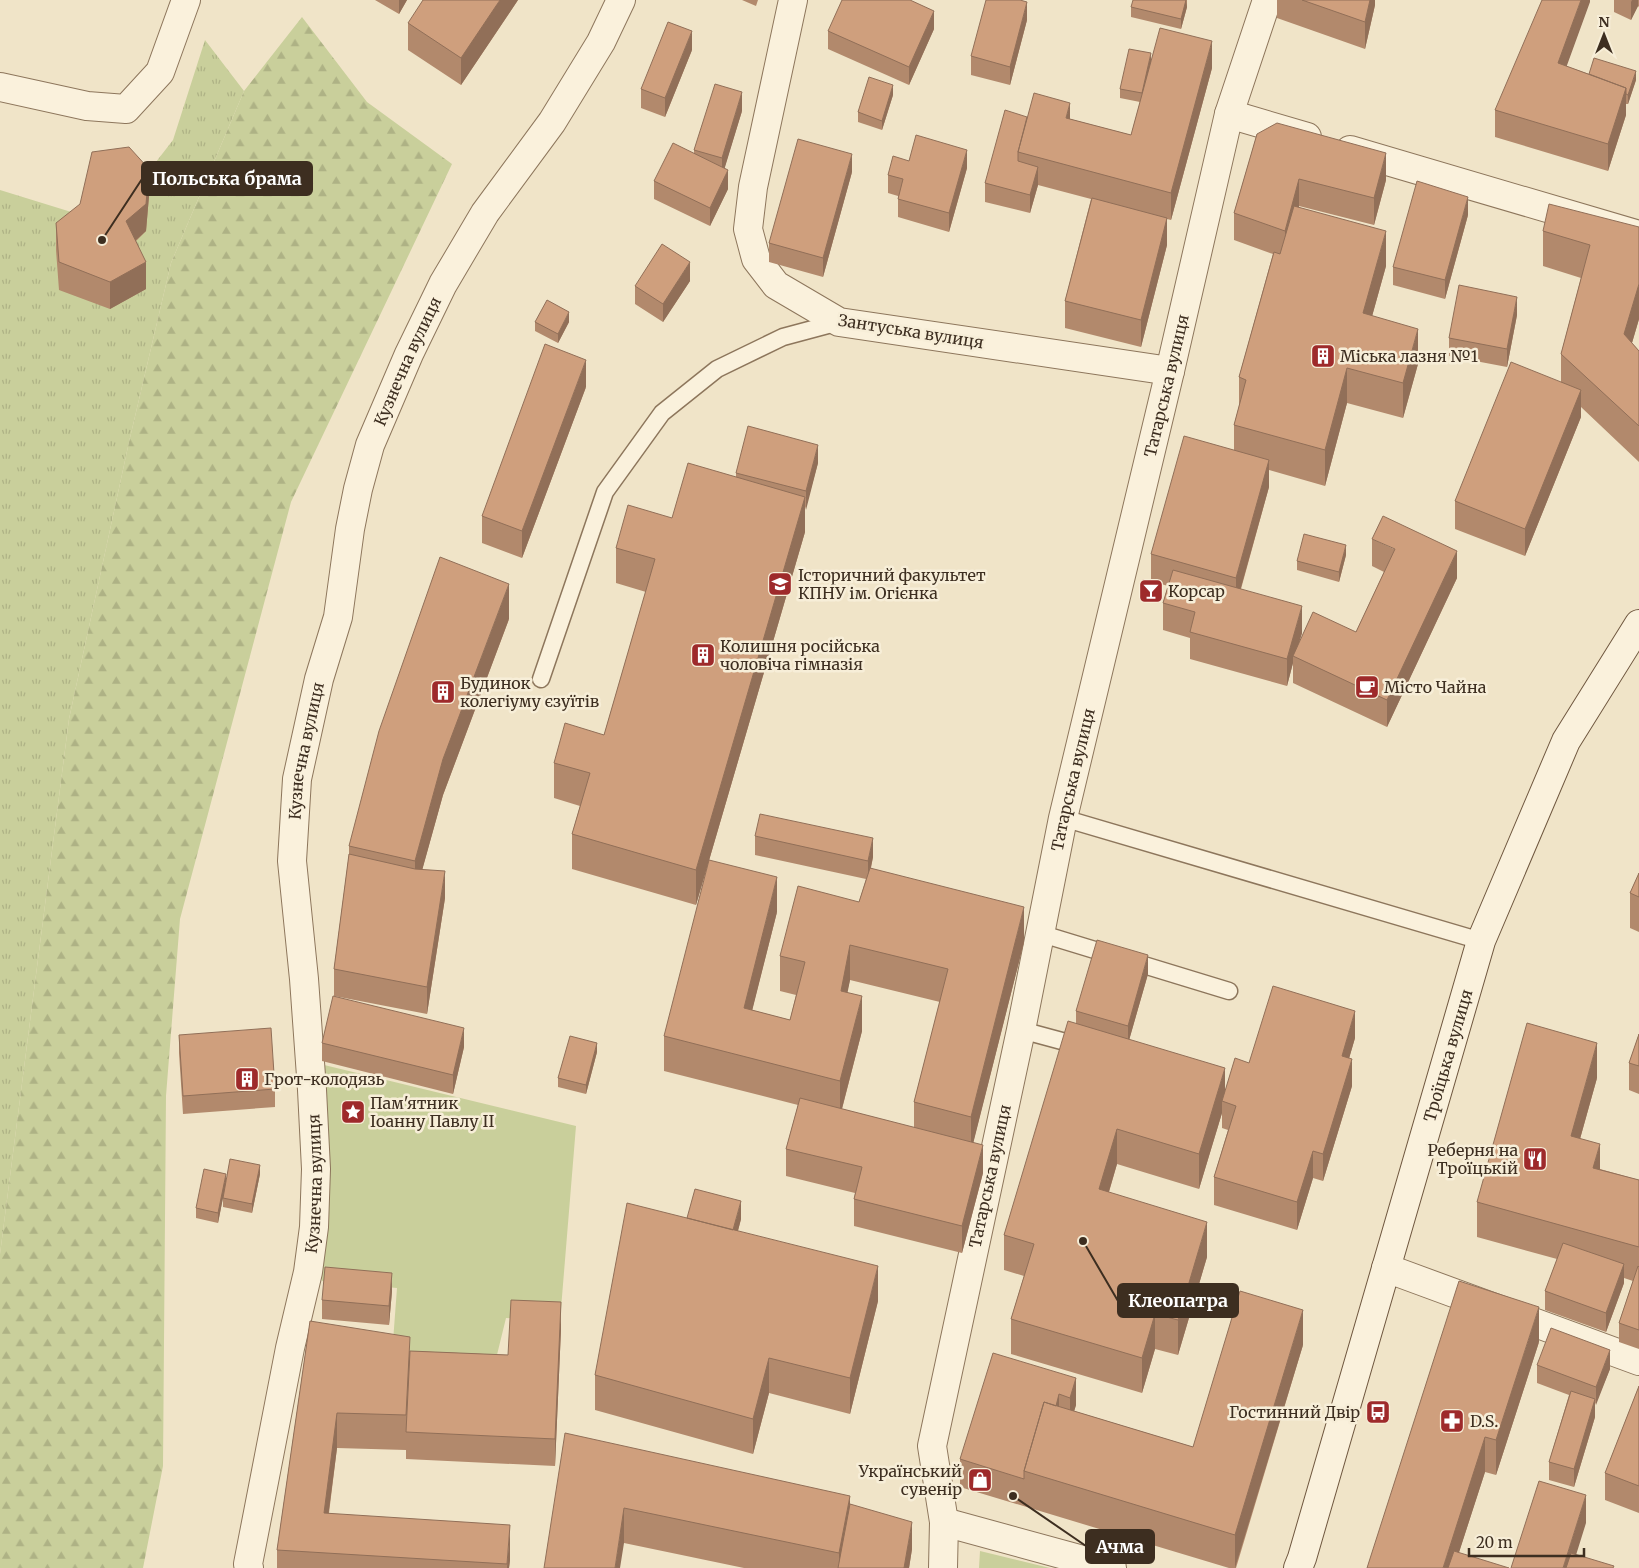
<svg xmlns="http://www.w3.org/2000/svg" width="1639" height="1568" font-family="Merriweather,serif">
  <defs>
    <pattern id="grass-tufts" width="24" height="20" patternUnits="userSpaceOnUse" patternTransform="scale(1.25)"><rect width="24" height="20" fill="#c9cf9b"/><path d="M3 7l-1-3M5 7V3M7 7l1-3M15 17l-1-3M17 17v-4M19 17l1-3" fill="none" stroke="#aeb285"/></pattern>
    <pattern id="forest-firs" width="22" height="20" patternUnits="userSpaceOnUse" patternTransform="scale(1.25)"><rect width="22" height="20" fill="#c9cf9b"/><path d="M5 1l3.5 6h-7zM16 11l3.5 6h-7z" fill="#aeb285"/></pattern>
  </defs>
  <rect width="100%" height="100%" fill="#f0e4c8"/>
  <!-- grass -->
  <path fill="url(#grass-tufts)" d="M205,40L244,91L171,263L129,442L69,719L0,1254V190L81,215L128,198L173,140Z"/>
  <!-- forest -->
  <path fill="url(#forest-firs)" d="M302,17L367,102L452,164L291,502L180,919L166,1096L163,1466L143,1568H0V1254L69,719L129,442L171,263L244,91Z"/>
  <!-- green -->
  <path fill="#c9cf9b" d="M320,1064L576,1126L560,1321L506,1318L495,1363L392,1355L397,1288L322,1281Z
    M980,1551L1050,1568H979Z"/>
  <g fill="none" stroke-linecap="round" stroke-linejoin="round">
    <defs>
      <path id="service" d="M541,679L605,492L662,413L717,369L783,337L839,322
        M1063,818L1481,941
        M1039,933L1229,991
        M1021,1030L1084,1047"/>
      <g id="minor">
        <path d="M793,0L753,187L748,229L756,259L776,285L839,322L1170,371"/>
        <path d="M0,87L87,106L126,109L160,72L186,0"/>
        <path d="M1229,114L1307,137"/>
        <path d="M1350,150L1639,235"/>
        <path d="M1386,1268L1639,1361"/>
        <path d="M944,1522L1112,1568"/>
        <path id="s1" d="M249,1568L248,1564L290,1348L308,1272L314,1227L316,1169L312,1090L304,979L292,861L297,779L319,679L338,617L350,529L358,489L370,445L409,354L443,284L485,213L552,122L601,42L621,0"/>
        <path id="s2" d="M943,1568L944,1522L932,1446L1021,1030L1063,818L1170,371L1229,114L1267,0"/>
      </g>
      <g id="secondary">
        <path id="s3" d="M1298,1568L1302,1558L1481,941L1566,741L1639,624"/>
      </g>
    </defs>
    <!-- service casing -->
    <use href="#service" stroke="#8d765c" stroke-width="19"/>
    <!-- minor casing -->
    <use href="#minor" stroke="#8d765c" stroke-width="30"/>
    <!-- secondary casing -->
    <use href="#secondary" stroke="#6f573f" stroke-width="30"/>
    <!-- service -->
    <use href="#service" stroke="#faf1dc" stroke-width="16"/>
    <!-- minor -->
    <use href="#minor" stroke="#faf1dc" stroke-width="28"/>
    <!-- secondary -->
    <use href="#secondary" stroke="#faf1dc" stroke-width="28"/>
  </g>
  <!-- wall -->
  <path fill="#b2896c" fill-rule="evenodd" d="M375,0H407L399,14Z
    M518,0L461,85L408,50V23Z
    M742,0H758L756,6Z
    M1187,0V7L1181,29L1131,17V7Z
    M1277,0H1375V5L1365,49L1277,18Z
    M1590,0L1566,66L1589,74L1636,80L1628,104H1626V115L1608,171L1495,137V110Z
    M1614,0H1639V7L1638,6L1631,20L1614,12Z
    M1027,20L1010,85L971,75V56Z
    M934,29L909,85L828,49V31Z
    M692,50L665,117L641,108V89Z
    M1151,63L1212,68L1171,220L1167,219V245L1141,347L1065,328V301L1091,199L1038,185L1030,213L985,202V183L1027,117L1070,119L1131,135L1140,102L1120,98V89Z
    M893,95L882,130L858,122V112Z
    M742,111L724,169L728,189L710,226L654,199V181L694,154V150Z
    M1257,134L1386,180L1374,225L1299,206V207L1386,266L1372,316L1418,364L1403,418L1347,403L1325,486L1269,470V487L1241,589L1302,633L1298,645L1356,632L1384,572L1372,566V539L1457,578L1387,727L1293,683V663L1287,686L1190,659V638L1163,630V603L1168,586L1151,581V554L1234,450V425L1239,406V377L1273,254L1234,240V213Z
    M909,161L967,168L949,232L898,217V196L888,193V175Z
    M852,172L823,277L769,262V243Z
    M149,196L146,231L136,241L146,289L110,309L59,290L56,250V223Z
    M1468,215L1445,299L1393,285V267Z
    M1639,227V319L1632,343L1639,351V462L1581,407V417L1525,556L1455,529V501L1561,382V354L1581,278L1543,266V231Z
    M690,281L663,322L635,304V286Z
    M1517,315L1507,367L1449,356V338Z
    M535,322H569L558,343L535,331Z
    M586,387L522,558L482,543V516Z
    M818,463L805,510V532L696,905L572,869V834L580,806L554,798V763L604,735L646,592L616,583V548L672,518L736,477V473Z
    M1346,555L1339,582L1297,570V561Z
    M509,619L443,795L422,870L445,898L427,1014L334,996V969L349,854V846Z
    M755,836L873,857L871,868L1024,942L973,1143L983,1173L962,1253L854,1226V1199L855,1193L786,1176V1149L798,1105L664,1071V1036L777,912L752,1010L790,1020L796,995L780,991V956L859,902L866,879L755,855ZM850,980L940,1002L914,1102V1128L842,1109L862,1031L847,992Z
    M1639,873V932L1630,928V893Z
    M1148,974L1129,1040L1225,1092L1249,1063L1355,1038L1349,1058L1352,1086L1323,1181L1313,1178L1297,1230L1214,1205V1177L1228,1130L1222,1128V1113L1199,1189L1117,1164L1109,1192L1207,1257L1178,1355L1155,1349L1142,1393L1011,1354V1319L1024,1276L1004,1270V1235L1076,1024V1011Z
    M1639,1034V1094L1629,1090V1063Z
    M179,1035L275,1089V1107L183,1114L179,1053Z
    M322,1043L464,1047L453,1094L322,1061Z
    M597,1052L586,1094L558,1087V1078Z
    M1597,1078L1580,1139L1600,1169L1639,1180V1349L1619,1342V1323L1633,1281L1624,1278V1283L1606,1332L1545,1310V1291L1557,1259L1477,1237V1202Z
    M260,1174L252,1213L223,1207V1198L224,1192L218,1223L196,1218V1208L226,1182Z
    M687,1218L741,1219L738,1231L878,1301L850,1414L769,1393L753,1454L595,1410V1375Z
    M392,1291L389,1325L322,1319V1300Z
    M310,1321L410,1351L508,1355L561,1329L555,1466L406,1459V1450L337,1448L329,1513L510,1560L509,1568H277V1550Z
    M1539,1342L1496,1475L1485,1472L1459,1552L1367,1568Z
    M1303,1345L1236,1568H1229L960,1487V1459L1076,1378V1405L1074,1411L1193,1447Z
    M1537,1365L1610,1369L1595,1405V1417L1574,1487L1549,1480V1462L1569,1395L1537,1383Z
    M1639,1386V1513L1605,1500V1473Z
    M565,1433L850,1504L912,1549L909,1568H744L624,1543Z"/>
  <!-- shaded-wall -->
  <path fill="#916f58" d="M399,0H407L399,14Z
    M500,0H518L461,85V58Z
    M1186,0L1187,7L1181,29V19Z
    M1370,0H1375V5L1365,49V22Z
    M1581,0H1590V2L1558,90V63Z
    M1632,0H1638V6L1631,20V2Z
    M1027,2V20L1010,85V67Z
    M934,11V29L909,85V67Z
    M692,31V50L665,117V98Z
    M1212,41V68L1171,220V193Z
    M1151,53V63L1142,93Z
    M1636,71V80L1628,104V95Z
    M893,85V95L882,130V121Z
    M1626,88V115L1608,171V144Z
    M742,92V111L722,177V158Z
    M1070,103V130L1066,118Z
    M967,150V168L949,232V213Z
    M1386,153V180L1374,225V198Z
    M852,154V172L823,277V258Z
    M1038,167V185L1030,213V195Z
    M149,169V196L146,231L126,249V221Z
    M728,170V189L710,226V208Z
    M1299,179V206L1285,258V231Z
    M1468,197V215L1445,299V280Z
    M1167,218V245L1141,347V320Z
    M1386,231V266L1363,349V313Z
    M146,262V289L110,309V282Z
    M690,262V281L663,322V304Z
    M1639,284V319L1624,370V334Z
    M1517,297V315L1507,367V349Z
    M569,312V322L558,343V334Z
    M1418,329V364L1403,418V383Z
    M586,360V387L522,558V531Z
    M1347,368V403L1325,486V450Z
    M1581,390V417L1525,556V529Z
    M818,445V463L806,510V491Z
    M1269,460V487L1236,605V578Z
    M805,497V532L696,905V870Z
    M1346,545V555L1339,582V572Z
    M1457,551V578L1387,727V700Z
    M509,584V619L443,795L415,896V861L443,759Z
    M1302,606V633L1295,657L1293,656V663L1287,686V659Z
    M873,838V857L868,880V861Z
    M445,871V898L427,1014V987Z
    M777,877V912L744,1043V1008Z
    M1024,907V942L971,1152V1117Z
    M850,945V980L841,1026V991Z
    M1148,955V974L1128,1044V1026Z
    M862,996V1031L840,1116V1081Z
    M1355,1011V1038L1342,1083V1056Z
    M464,1028V1047L453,1094V1075Z
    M597,1043V1052L586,1094V1085Z
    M1597,1043V1078L1571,1171V1136Z
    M1352,1059V1086L1323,1181V1154Z
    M1225,1068V1102L1222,1101V1113L1199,1189V1154Z
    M1117,1129V1164L1099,1225V1189Z
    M1600,1144V1179L1593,1168Z
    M983,1145V1173L962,1253V1226Z
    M1313,1151V1178L1297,1230V1202Z
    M260,1165V1174L252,1213V1204Z
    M226,1174V1183L218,1223V1213Z
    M741,1201V1219L730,1260V1242Z
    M1207,1222V1257L1178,1355V1320Z
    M1624,1264V1283L1606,1332V1313Z
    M878,1266V1301L850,1414V1378Z
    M392,1273V1291L389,1325V1306Z
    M561,1302V1329L555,1466V1439Z
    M1539,1307V1342L1496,1475V1440Z
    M1303,1310V1345L1235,1568V1535Z
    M1155,1314V1349L1142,1393V1358Z
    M1610,1350V1369L1596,1405V1387Z
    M769,1358V1393L753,1454V1419Z
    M1076,1378V1405L1070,1425V1398Z
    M1059,1394V1421L1054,1413Z
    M1595,1399V1417L1574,1487V1469Z
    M337,1413V1448L324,1548V1513Z
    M1485,1437V1472L1454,1568H1443Z
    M1586,1495V1523L1572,1568H1563Z
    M850,1496V1531L839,1568V1553Z
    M624,1508V1543L620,1568H615Z
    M912,1522V1549L909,1568H904Z
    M510,1525V1560L509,1568H507Z"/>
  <!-- building -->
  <path fill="#cf9f7d" stroke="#916f58" d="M423,0H500L461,58L408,23Z
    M842,0H910L934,11L909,67L828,31Z
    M986,0H1020L1027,2L1010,67L971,56Z
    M1133,0H1186L1181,19L1131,7Z
    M1302,0H1370L1365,22Z
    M1542,0H1581L1558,63L1626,88L1608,144L1495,110Z
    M668,22L692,31L665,98L641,89Z
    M1160,28L1212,41L1171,193L1018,152L1034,93L1070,103L1066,118L1131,135Z
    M1129,49L1151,53L1142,93L1120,89Z
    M1594,58L1636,71L1628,95L1626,94V88L1589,74Z
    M869,77L893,85L882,121L858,112Z
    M715,84L742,92L722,158L694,150Z
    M1005,110L1027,117L1018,152V161L1038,167L1030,195L985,183Z
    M1277,123L1386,153L1374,198L1299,179L1285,231L1234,213L1257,134Z
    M916,135L967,150L949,213L898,199L903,179L888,175L893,156L909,161Z
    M798,139L852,154L823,258L769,243Z
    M673,143L728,170L710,208L654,181Z
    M129,147L149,169L146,204L126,221L146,262L110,282L59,262L56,223L80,204L92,152Z
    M1417,181L1468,197L1445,280L1393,267Z
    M1092,198L1167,218L1141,320L1065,301Z
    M1549,204L1639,227V284L1624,334L1639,351V426L1561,354L1590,245L1543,231Z
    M1294,206L1386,231L1363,313L1418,329L1403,383L1347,368L1325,450L1234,425L1246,380L1239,377L1274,252L1280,254Z
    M662,244L690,262L663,304L635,286Z
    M1459,285L1517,297L1507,349L1449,338Z
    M547,300L569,312L558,334L535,322Z
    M545,344L586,360L522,531L482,516Z
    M1511,362L1581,390L1525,529L1455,501Z
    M748,426L818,445L806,491L736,473Z
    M1184,436L1269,460L1236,578L1151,554Z
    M688,463L805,497L696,870L572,834L590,773L554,763L565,723L604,735L655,559L616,548L628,505L672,518Z
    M1383,516L1457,551L1387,700L1293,656L1313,612L1356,632L1395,549L1372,539Z
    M1304,534L1346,545L1339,572L1297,561Z
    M440,557L509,584L443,759L415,861L349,846L379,731Z
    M1173,570L1302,606L1287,659L1190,632L1195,612L1163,603Z
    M760,814L873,838L868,861L755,836Z
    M349,854L415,869L445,871L427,987L334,969Z
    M709,860L777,877L744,1008L790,1020L805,962L780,956L798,886L859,902L870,868L1024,907L971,1117L914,1102L948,969L850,945L841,991L862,996L840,1081L664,1036Z
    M1639,873V897L1630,893Z
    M1097,940L1148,955L1128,1026L1076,1011Z
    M1273,986L1355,1011L1342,1056L1352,1059L1323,1154L1313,1151L1297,1202L1214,1177L1236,1106L1222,1101L1235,1058L1249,1063Z
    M333,996L464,1028L453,1075L322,1043Z
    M1068,1021L1225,1068L1199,1154L1117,1129L1099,1189L1207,1222L1178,1320L1155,1314L1142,1358L1011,1319L1034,1244L1004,1235Z
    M1527,1023L1597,1043L1571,1136L1600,1144L1593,1168L1639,1180V1247L1477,1202Z
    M271,1028L275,1089L183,1096L179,1035Z
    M1639,1034V1066L1629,1063Z
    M570,1036L597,1043L586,1085L558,1078Z
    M800,1098L983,1145L962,1226L854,1199L862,1167L786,1149Z
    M230,1159L260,1165L252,1204L223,1198Z
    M204,1169L226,1174L218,1213L196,1208Z
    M695,1189L741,1201L733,1230L687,1218Z
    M627,1203L878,1266L850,1378L769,1358L753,1419L595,1375Z
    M1563,1243L1624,1264L1606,1313L1545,1291Z
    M1638,1266L1639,1267V1330L1619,1323Z
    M325,1267L392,1273L389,1306L322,1300Z
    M1459,1281L1539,1307L1496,1440L1485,1437L1443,1568H1367Z
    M1240,1291L1303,1310L1235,1535L1024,1471L1044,1402L1193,1447Z
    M511,1300L561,1302L555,1439L406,1432L410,1351L508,1355Z
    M310,1321L410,1337L406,1415L337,1413L324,1513L510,1525L507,1564L277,1550Z
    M1551,1328L1610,1350L1596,1387L1537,1365Z
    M993,1353L1076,1378L1070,1398L1059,1394L1056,1406L1044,1402L1024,1471V1479L960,1459Z
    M1639,1386V1486L1605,1473Z
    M1571,1391L1595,1399L1574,1469L1549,1462Z
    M565,1433L850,1496L839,1553L624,1508L615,1568H544Z
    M1539,1481L1586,1495L1563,1568H1511Z
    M850,1504L912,1522L904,1568H838Z
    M1454,1551L1509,1568H1448Z
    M1571,1553L1614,1566L1613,1568H1566Z"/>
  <!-- icons -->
  <defs>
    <symbol id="building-square" viewBox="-11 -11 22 22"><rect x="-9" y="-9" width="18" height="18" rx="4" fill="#9e2a2b" stroke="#f7eed8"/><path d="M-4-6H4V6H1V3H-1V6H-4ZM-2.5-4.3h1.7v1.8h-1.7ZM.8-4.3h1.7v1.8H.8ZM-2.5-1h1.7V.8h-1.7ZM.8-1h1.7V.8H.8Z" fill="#fff"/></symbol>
    <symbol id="university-square" viewBox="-11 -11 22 22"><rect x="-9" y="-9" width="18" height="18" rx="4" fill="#9e2a2b" stroke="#f7eed8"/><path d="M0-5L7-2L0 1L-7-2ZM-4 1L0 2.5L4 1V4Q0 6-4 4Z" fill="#fff"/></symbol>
    <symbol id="bar-square" viewBox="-11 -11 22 22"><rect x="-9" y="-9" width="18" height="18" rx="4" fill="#9e2a2b" stroke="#f7eed8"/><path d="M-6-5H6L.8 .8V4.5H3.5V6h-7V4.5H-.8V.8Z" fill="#fff"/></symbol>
    <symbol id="cafe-square" viewBox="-11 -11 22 22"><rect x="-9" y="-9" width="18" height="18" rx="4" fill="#9e2a2b" stroke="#f7eed8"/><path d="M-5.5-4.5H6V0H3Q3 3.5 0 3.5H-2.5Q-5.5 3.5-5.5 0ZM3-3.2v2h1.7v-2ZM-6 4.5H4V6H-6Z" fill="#fff"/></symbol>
    <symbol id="sight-square" viewBox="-11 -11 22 22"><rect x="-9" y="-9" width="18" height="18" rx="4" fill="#9e2a2b" stroke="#f7eed8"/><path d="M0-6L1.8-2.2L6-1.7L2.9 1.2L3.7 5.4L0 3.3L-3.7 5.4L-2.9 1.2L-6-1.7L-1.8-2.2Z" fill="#fff"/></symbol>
    <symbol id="restaurant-square" viewBox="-11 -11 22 22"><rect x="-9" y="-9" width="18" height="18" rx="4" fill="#9e2a2b" stroke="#f7eed8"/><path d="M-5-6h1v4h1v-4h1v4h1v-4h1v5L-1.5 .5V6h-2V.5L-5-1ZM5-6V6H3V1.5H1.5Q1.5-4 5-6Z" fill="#fff"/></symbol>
    <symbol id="bus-square" viewBox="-11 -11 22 22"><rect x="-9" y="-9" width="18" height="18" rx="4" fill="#9e2a2b" stroke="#f7eed8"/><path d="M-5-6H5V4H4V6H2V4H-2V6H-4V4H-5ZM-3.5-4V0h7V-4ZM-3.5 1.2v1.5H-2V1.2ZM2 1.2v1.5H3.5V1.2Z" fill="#fff"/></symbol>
    <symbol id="pharmacy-square" viewBox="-11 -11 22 22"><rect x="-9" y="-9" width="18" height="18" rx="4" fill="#9e2a2b" stroke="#f7eed8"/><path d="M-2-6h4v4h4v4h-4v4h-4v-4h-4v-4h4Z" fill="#fff"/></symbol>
    <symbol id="shop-square" viewBox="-11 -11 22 22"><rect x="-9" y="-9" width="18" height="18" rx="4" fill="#9e2a2b" stroke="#f7eed8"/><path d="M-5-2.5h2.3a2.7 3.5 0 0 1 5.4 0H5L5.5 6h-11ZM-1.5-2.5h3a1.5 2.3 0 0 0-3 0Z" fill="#fff"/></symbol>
  </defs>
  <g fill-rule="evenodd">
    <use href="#building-square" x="1309" y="342" width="28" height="28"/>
    <use href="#university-square" x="766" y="570" width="28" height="28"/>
    <use href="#bar-square" x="1137" y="577" width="28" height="28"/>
    <use href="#building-square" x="689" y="641" width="28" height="28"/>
    <use href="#cafe-square" x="1353" y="673" width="28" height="28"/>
    <use href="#building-square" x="429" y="678" width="28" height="28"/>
    <use href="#building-square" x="233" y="1065" width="28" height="28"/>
    <use href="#sight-square" x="339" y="1098" width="28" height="28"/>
    <use href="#restaurant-square" x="1521" y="1145" width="28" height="28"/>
    <use href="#bus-square" x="1364" y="1398" width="28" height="28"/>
    <use href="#pharmacy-square" x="1438" y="1407" width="28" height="28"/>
    <use href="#shop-square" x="966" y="1466" width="28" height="28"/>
  </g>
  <g text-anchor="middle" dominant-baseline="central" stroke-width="5" stroke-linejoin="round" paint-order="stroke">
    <!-- street labels -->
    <g font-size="16" fill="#3d2e20" stroke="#f7eed8">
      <text transform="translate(911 331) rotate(9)">Зантуська вулиця</text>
      <text stroke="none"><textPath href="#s1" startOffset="1231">Кузнечна вулиця</textPath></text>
      <text stroke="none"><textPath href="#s2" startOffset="1209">Татарська вулиця</textPath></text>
      <text stroke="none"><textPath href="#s1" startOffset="826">Кузнечна вулиця</textPath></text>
      <text stroke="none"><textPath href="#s2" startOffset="804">Татарська вулиця</textPath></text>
      <text stroke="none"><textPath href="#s3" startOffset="534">Троїцька вулиця</textPath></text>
      <text stroke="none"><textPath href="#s2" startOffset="399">Татарська вулиця</textPath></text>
      <text stroke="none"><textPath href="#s1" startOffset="391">Кузнечна вулиця</textPath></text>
    </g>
    <!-- poi labels -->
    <g font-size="16" fill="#3d2e20" stroke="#f7eed8" text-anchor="start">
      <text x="1340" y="356">Міська лазня №1</text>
      <text x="798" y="575">Історичний факультет<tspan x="798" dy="18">КПНУ ім. Огієнка</tspan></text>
      <text x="1168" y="591">Корсар</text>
      <text x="720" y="646">Колишня російська<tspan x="720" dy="18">чоловіча гімназія</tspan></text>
      <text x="460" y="683">Будинок<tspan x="460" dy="18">колегіуму єзуїтів</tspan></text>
      <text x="1384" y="687">Місто Чайна</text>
      <text x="264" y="1079">Грот-колодязь</text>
      <text x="370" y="1103">Пам'ятник<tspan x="370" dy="18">Iоанну Павлу II</tspan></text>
      <text x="1518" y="1150" text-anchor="end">Реберня на<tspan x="1518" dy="18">Троїцькій</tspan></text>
      <text x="1360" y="1412" text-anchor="end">Гостинний Двір</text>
      <text x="1470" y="1421">D.S.</text>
      <text x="962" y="1471" text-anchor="end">Український<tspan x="962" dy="18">сувенір</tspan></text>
    </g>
  </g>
  <!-- callouts -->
  <path fill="none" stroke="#3d2e20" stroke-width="2" d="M102 240L142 179M1083 1241L1118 1301M1013 1496L1086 1546"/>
  <g fill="#3d2e20" stroke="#f7eed8" stroke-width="2">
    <circle cx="102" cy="240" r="5"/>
    <circle cx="1083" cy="1241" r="5"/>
    <circle cx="1013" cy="1496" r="5"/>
  </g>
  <g fill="#3d2e20" stroke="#3d2e20" stroke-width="2">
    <rect x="142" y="162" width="170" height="33" rx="5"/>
    <rect x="1118" y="1284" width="120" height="33" rx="5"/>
    <rect x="1086" y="1530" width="68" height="33" rx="5"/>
  </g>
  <g font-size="18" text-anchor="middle" font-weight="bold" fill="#fff">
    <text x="227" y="185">Польська брама</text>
    <text x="1178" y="1307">Клеопатра</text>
    <text x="1120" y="1553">Ачма</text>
  </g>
  <!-- north arrow -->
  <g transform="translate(1604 35)" stroke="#f7eed8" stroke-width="4" paint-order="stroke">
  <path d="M0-4L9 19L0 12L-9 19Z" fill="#3d2e20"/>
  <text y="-8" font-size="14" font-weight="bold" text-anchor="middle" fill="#3d2e20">N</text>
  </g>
  <!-- scale -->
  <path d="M1469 1548v8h115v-8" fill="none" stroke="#3d2e20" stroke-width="2.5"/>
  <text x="1476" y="1548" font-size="15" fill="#3d2e20" stroke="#f7eed8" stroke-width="4" paint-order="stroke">20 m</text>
</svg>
